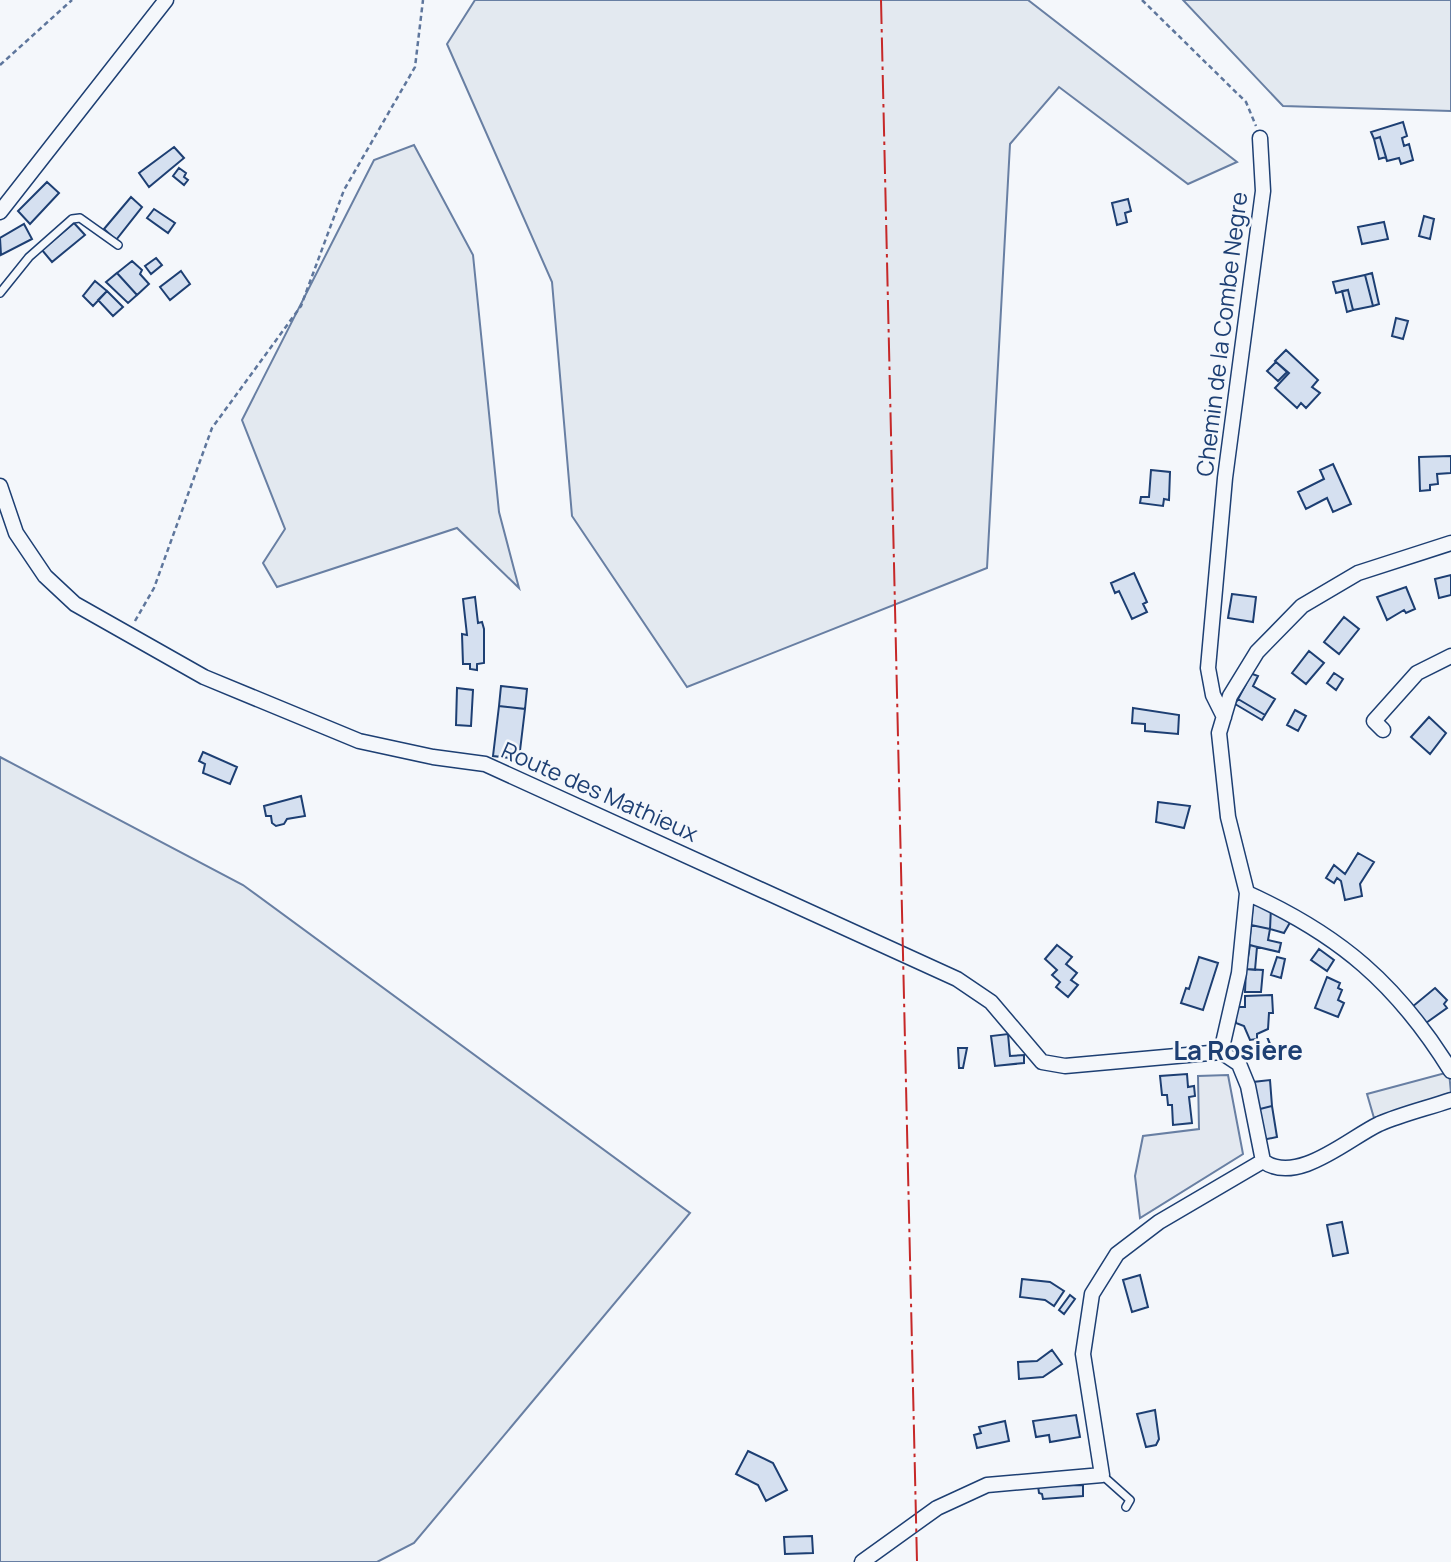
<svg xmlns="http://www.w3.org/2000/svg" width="1451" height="1562" font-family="Manrope,sans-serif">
  <rect width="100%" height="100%" fill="#f4f7fb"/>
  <!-- green -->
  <path fill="#e3e9f0" stroke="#687fa3" stroke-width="2" d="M475,0H1028L1237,162L1188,184L1059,87L1010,144L987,568L687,687L572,516L552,282L447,44Z
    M1183,0H1451V111L1283,106Z
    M414,145L473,255L499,512L519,588L457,528L277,587L263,563L285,529L242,420L374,160Z
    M0,757L243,885L690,1213L414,1543L377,1562H0Z
    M1449,1072L1451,1093L1374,1118L1367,1094Z"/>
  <!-- parking -->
  <path fill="#e3e8f0" stroke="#687fa3" stroke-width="2" d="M1228,1075L1243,1154L1140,1218L1135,1176L1143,1136L1199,1129L1198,1076Z"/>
  <!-- building -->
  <path fill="#d5e0f0" stroke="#1d3f73" stroke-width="2" d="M1403,122L1407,136L1402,138L1404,146L1409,144L1413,160L1401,164L1399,158L1387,161L1380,137L1374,139L1371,132Z
    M1380,137L1386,157L1379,159L1374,139Z
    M174,147L184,158L149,187L139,173Z
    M179,168L186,173L184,177L188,180L184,185L173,176Z
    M47,182L59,193L30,224L18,211Z
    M131,197L142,207L116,240L104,229Z
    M1128,199L1131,211L1125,213L1127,222L1117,225L1112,203Z
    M154,209L175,223L168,233L147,218Z
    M1424,216L1434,219L1430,239L1419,236Z
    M1384,222L1388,239L1362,244L1358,227Z
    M74,223L85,235L52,262L42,250Z
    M24,224L32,239L1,255L0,238Z
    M156,258L162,265L151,274L145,266Z
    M132,261L142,270L140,274L149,284L137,295L117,273Z
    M181,271L190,284L170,300L160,287Z
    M117,273L137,295L128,303L106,282Z
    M1372,273L1379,304L1373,306L1365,275Z
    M1365,275L1373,306L1353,310L1348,290L1336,293L1333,282Z
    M95,281L107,291L93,306L83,296Z
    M1348,290L1353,310L1347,312L1342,291Z
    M107,291L123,307L113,316L98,300Z
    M1396,318L1408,321L1403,339L1392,336Z
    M1286,350L1318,380L1312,387L1320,393L1306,408L1301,403L1297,408L1275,388L1289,373L1275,361Z
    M1276,362L1287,372L1278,381L1267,371Z
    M1451,456V473L1437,474L1438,484L1430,485V490L1420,491L1419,457Z
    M1333,464L1351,504L1333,512L1327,498L1306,509L1298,492L1324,479L1320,470Z
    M1151,470L1170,472L1169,500L1164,499L1163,506L1140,503L1141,497H1149Z
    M1134,573L1147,602L1143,604L1147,612L1132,619L1119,591L1115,593L1111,583Z
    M1451,575V595L1439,598L1435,579Z
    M1406,587L1415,609L1406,613L1404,610L1387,620L1377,597Z
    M1232,594L1256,597L1253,622L1228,618Z
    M475,597L478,623L482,622L484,629V663L477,664V670L470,669V664H463L462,634L467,635L463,599Z
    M1344,617L1359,629L1339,654L1324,642Z
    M1309,651L1324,663L1306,684L1292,673Z
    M1247,672L1258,676L1253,686L1275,699L1265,715L1238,699L1246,684L1241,682Z
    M1334,673L1343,679L1336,690L1327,683Z
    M501,686L527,689L525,709L499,706Z
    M457,688L473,690L471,726L456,725Z
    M1238,699L1265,715L1262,720L1235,704Z
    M499,706L525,709L519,759L493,756Z
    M1133,708L1179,715L1178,734L1145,731V724L1132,723Z
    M1295,710L1306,716L1298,731L1287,725Z
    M1429,717L1446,733L1430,754L1411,737Z
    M203,752L237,767L230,784L203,773L205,764L199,761Z
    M301,796L305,816L287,819L284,824L276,826L272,823L271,816H266L264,806Z
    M1158,802L1190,806L1184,828L1156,822Z
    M1358,853L1374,862L1360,884L1362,896L1345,900L1341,881L1337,878L1334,883L1326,878L1334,865L1345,874Z
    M1253,904L1271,907L1270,929L1251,925Z
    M1271,907L1292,919L1284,933L1270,929Z
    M1251,925L1270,929L1268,940L1281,943L1279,952L1249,945Z
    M1057,945L1072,957L1066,964L1077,973L1071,980L1078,985L1068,997L1056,987L1060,982L1052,975L1057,970L1045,959Z
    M1250,945L1257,947L1255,970L1246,969Z
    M1319,949L1334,960L1327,971L1311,960Z
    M1199,957L1218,963L1203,1010L1181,1003L1186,988L1189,989Z
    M1277,957L1285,959L1281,978L1271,975Z
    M1246,969L1263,970L1261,992H1245Z
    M1327,977L1340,983L1338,988L1342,990L1338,1000L1344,1003L1338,1017L1315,1008Z
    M1435,988L1447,1000L1444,1004L1447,1008L1426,1023L1412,1007Z
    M1272,995L1273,1013H1269L1268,1029L1257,1034V1039L1250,1040L1244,1026L1236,1023V1007H1245V996Z
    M1008,1034L1010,1056L1024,1055V1063L995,1066L991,1036Z
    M958,1048H967L963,1068H959Z
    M1187,1074L1188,1087L1194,1086L1195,1096L1189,1097L1192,1123L1173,1125L1172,1105H1168L1167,1095H1162L1160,1076Z
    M1270,1080L1272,1106L1256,1110L1253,1082Z
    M1272,1106L1277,1137L1262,1140L1256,1110Z
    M1342,1222L1348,1253L1333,1256L1327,1225Z
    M1140,1275L1148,1307L1132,1312L1123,1280Z
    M1022,1279L1050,1282L1064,1291L1054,1306L1045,1300L1020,1297Z
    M1070,1295L1075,1299L1064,1314L1059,1310Z
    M1052,1350L1062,1364L1043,1377L1019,1379L1018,1362L1037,1361Z
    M1155,1410L1159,1439L1156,1445L1146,1447L1137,1414Z
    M1076,1415L1080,1437L1050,1442L1049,1435L1036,1437L1033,1421Z
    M1005,1421L1009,1441L977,1448L974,1435L981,1433L979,1427Z
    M748,1451L773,1463L787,1490L766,1501L758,1485L736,1474Z
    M1083,1485V1496L1043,1499L1042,1494L1039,1493L1038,1486Z
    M812,1536L813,1553L785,1554L784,1537Z"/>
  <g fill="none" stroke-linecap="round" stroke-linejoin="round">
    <defs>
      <path id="lane" d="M0,293L29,257L72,219L80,218L118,245
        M1102,1475L1130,1500L1126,1507"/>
      <path id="street" d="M0,212L166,0
        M0,486L16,533L45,576L75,604L204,677L359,741L433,757L485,764L957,979L991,1002L1042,1062L1065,1066L1221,1052
        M1224,717L1213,695L1208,668L1225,478L1263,191L1260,138
        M1383,730L1374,721L1417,673L1451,656
        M1247,893C1340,935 1397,984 1451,1071
        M1221,1052L1239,973L1247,893L1228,817L1219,733L1230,696L1257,652L1302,606L1358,573L1451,543
        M1221,1052L1239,1064L1248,1086L1263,1161
        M1263,1161C1297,1186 1349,1138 1379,1124C1402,1114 1428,1108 1451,1100
        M862,1562L937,1508L987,1485L1102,1475L1083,1354L1092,1294L1117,1254L1159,1222L1263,1161"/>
    </defs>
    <!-- lane casing -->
    <use href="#lane" stroke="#1d3f73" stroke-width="10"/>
    <!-- street casing -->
    <use href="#street" stroke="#1d3f73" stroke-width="17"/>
    <!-- path -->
    <path stroke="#5e769c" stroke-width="2.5" stroke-dasharray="5 3.5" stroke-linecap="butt" d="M1142,0L1246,102L1256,126
      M0,65L72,0
      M135,621L154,588L212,428L301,306L344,190L415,67L423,0"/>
    <!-- lane -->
    <use href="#lane" stroke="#f4f7fb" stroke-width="7"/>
    <!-- street -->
    <use href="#street" stroke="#f4f7fb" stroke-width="14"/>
    <!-- power -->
    <path stroke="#c62828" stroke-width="2" stroke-dasharray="24 5 3.5 5" stroke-linecap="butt" d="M881,0L917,1562"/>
  </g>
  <g text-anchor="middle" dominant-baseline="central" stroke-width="5" stroke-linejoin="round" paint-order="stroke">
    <!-- street labels -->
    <g font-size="23" fill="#1d3f73" stroke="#f4f7fb">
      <text transform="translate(1221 334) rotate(-83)">Chemin de la Combe Negre</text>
      <text transform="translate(600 791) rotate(24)">Route des Mathieux</text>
    </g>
    <!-- quarter labels -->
    <g font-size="26" font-weight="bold" fill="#1d3f73" stroke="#f4f7fb">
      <text x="1238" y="1050">La Rosière</text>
    </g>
  </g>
</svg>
